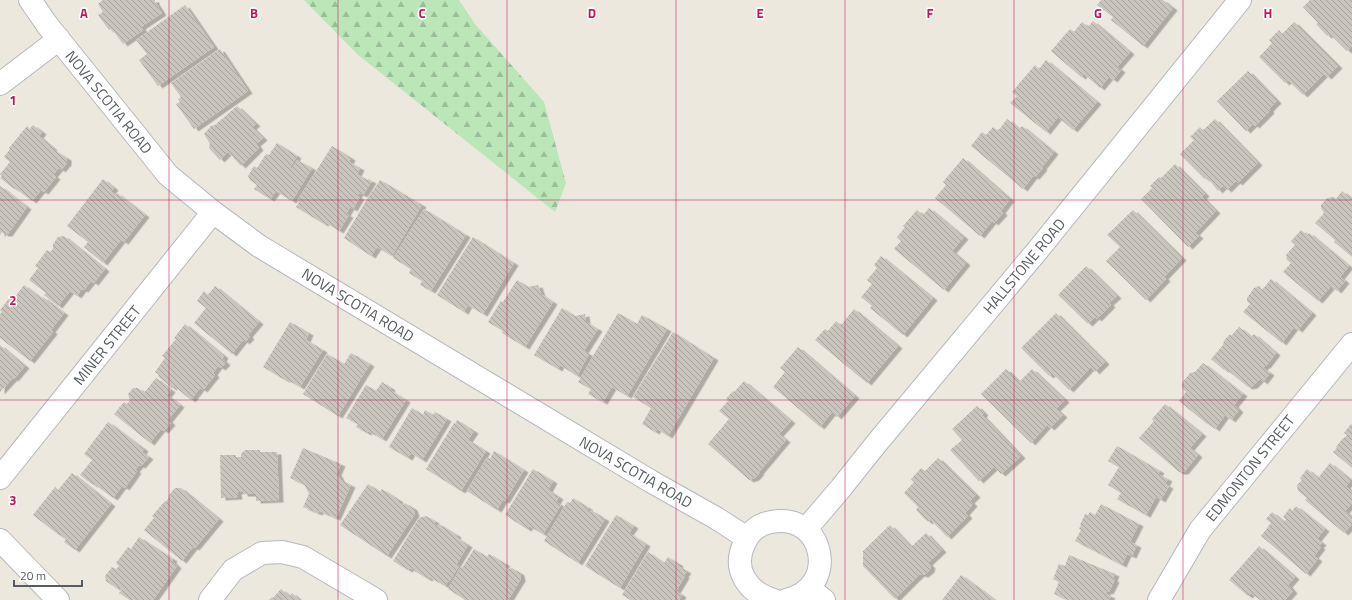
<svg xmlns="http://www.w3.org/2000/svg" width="1352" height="600" font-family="'Titillium Web',sans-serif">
  <defs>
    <pattern id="forest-firs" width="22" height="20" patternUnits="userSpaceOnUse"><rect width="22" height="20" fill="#bae6b8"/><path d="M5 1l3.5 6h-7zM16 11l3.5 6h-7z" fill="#9abe99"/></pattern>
    <pattern id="building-back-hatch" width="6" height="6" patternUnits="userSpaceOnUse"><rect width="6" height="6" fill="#c9c5bd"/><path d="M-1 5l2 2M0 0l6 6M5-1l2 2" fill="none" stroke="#a6a39d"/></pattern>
    <filter id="shadow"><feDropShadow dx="4.5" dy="2.5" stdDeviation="0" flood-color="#0004"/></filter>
  </defs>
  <rect width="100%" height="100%" fill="#ece8de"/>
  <!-- forest -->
  <path fill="url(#forest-firs)" d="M304,0H459L475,24L544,102L566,183L555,212L357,54Z"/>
  <!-- building -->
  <path fill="url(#building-back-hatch)" filter="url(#shadow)" d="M103,0H155V2L162,13L141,27L143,30L123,44L112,29L109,30L98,15L103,12L98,4Z
    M1101,0H1163L1173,8L1143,46L1111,20L1113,17L1097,5Z
    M1310,0H1352V46L1347,51L1330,34L1327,36L1316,24L1318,23L1303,7Z
    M185,5L214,47L158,86L139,60L147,54L136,40Z
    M1093,21L1130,52L1117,67L1121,70L1113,80L1109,77L1100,88L1084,74L1081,77L1051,51L1070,29L1074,32L1082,22L1088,27Z
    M1294,22L1338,66L1327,77L1324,74L1303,95L1288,80L1285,83L1259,57L1272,43L1269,40L1279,30L1282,34Z
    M220,49L248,91L194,129L176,104L180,102L178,99L181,97L171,83Z
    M1046,60L1097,102L1073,130L1058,117L1046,132L1010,103L1017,96L1012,92L1035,65L1039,69Z
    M1248,71L1277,101L1269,109L1270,111L1255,126L1253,124L1246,131L1217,101Z
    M237,106L256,124L252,127L263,138L256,144L259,148L241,166L228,152L220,160L209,148L210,144L204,134L211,126L215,125Z
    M1007,119L1019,129L1022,126L1054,152L1042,167L1043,168L1035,177L1033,176L1023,189L971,146L982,132L986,135L993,127L998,131Z
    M1215,119L1258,163L1238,183L1236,181L1227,190L1223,186L1218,191L1207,177L1205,179L1180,154L1194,140L1190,137L1200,127L1203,130Z
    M33,125L42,132L39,136L53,148L52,149L67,158V163L61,170L59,168L53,175L56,177L44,192L41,190L32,201L15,188L14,189L0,178L2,176L0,174L10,162L4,157L10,149L9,148L27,126L30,129Z
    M277,143L297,156L290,168L292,169L297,160L312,168L292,201L276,191L270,199L254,189L257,185L250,180L248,176L254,166L257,168L266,154L269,155Z
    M332,146L351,158L349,162L360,168L357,174L367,180L368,179L372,181L363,195L359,193L357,196L360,197L353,209L350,207L346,214L349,215L339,231L325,222L324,224L296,207L299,202L297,201Z
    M963,158L1010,199L1001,211L1003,213L994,223L992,221L980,236L935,198L946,185L943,182Z
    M1175,164L1205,194L1202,197L1216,211L1195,233L1199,236L1188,247L1141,199L1152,188L1150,186L1159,177L1161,178Z
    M103,179L114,188L111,192L116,195L117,193L145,215L124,242L121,240L103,263L84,247L88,242L67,226Z
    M380,180L422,205L392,256L377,247L371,256L344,238L372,191H373Z
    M0,186L27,207L8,234H4L2,232L0,235Z
    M1342,191L1352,199V257L1334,242L1335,240L1315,223L1324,213L1321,208V205L1327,198L1334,197L1336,199Z
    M929,208L964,237L952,251L966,263L944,290L894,249L901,241L897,237L905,227L903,226L917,210L923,215Z
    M424,209L466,235L431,291L420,285L422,281L409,273L411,269L393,258Z
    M1133,210L1182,258L1164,277L1166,279L1146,300L1106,261L1120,247L1107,235Z
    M1301,230L1307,235L1309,233L1349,266L1340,277L1345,281L1337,291L1331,286L1318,301L1283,272L1291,263L1287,260L1286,255L1295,245L1291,241Z
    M64,236L105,269L94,283L91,281L84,290L82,289L77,296L70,291L58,306L44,295L46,293L29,280L38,268L35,266L47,250L50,252L53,249V244L58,237Z
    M473,237L514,263L483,314L468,305L464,312L437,295Z
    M881,256L933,298L903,335L870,308L872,306L861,297L872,284L867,280L877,268L874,265Z
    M1086,266L1117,296L1109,303L1111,305L1097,319L1095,317L1088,324L1058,295Z
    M1271,279L1312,313L1298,330L1294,327L1282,343L1243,312L1250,304L1247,301V298L1254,288L1259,286L1262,290Z
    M517,280L528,287L538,285L541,294L553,302L525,347L502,333L503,331L488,322L501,301L503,302Z
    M24,285L42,299L43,297L64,313L51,330L53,332L30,361L0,338V314L2,312L0,310L12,295L15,297Z
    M215,286L259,322L248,335L250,337L245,342L243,340L232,354L194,323L206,308L197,301L204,291L208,295Z
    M562,308L575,316L585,314L586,322L598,329L584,351L589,354L577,376L560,365L558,369L534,355Z
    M854,309L898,346L867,383L815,340L825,329L828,331L836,321L841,325Z
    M618,313L637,324L642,315L667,329L627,396L612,387L603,402L588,394L591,389L578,382Z
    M1056,313L1105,362L1095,372L1091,367L1069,390L1052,373L1049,376L1021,348Z
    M290,322L309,333L306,340L323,350L300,387L286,379L285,380L263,367Z
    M185,324L224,356L222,359L226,363L221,368L218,366L213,373L215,375L203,390L200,388L191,400L174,386L172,388L158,376L159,375L155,372L165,358L162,356L176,339L174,338Z
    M1239,327L1251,337L1254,334L1276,353L1266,366H1265L1263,368L1270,373L1263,382L1260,379L1253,386L1248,387L1226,369L1224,370L1211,359L1223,345L1224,341L1229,335H1232Z
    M673,332L714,358L668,436L657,429L655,432L642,424L651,408L633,397Z
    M0,345L25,366L14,379L13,378L0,392Z
    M798,347L855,396L837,417L832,412L820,427L773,387L785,372L780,368Z
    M351,353L370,364L338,416L303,394L327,354L344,364Z
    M1203,363L1243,394L1234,405L1239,410L1231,420L1225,415L1215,429L1208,423L1207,424L1179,401L1186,392L1182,388V383L1190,373L1195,372Z
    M1006,369L1019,382L1032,369L1065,400L1056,409L1063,415L1050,428L1047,425L1031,443L981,394Z
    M156,378L171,390L167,395L180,405L168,420L171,423L164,431L161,429L150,443L114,414L124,402L127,404L130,400L128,394L133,388H138L144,393Z
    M744,381L791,421L779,434L786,440L759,472H760L755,478L749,480L708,444L729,419L719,411L728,401L726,399L733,391L734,392Z
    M382,382L391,388L390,390L406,400L382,439L368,431L367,433L356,427L358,424L346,418L366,385L376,391Z
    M1165,404L1202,434L1190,448L1198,455L1184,472H1179L1139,438L1154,421L1152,419Z
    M977,406L984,413L982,415L1021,456L1001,474L994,467L979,481L950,450L962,440L952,429Z
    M412,408L423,415L425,410L433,415L435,412L447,419L422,460L411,453L408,458L389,447Z
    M457,420L474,431L468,440L486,451L461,491L426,469L454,423L455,424Z
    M108,422L144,449L142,452L149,457L141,466L139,465L135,470L137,471L125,488L122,486L113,498L94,484L93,485L80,475L92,460L84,454Z
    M1351,424L1352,425V468L1333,452L1337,448L1336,447L1343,438H1344L1347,435L1344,433Z
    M1117,446L1160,471L1158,474L1168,479L1165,484L1169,486L1161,500L1156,497L1146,515L1117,499L1121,493L1108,485L1119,467L1108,461Z
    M303,448L341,464L337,473L341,480L351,485L336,518L319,511L318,513L303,507L309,494L304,484L290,478Z
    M245,450H260V452H277L279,500L256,501V494H243V491L237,492L238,497L221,498L220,455H236V457H241V454Z
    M494,451L524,470L505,501L503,500L497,510L467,491L487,457L490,459Z
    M938,458L976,495L970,501L973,504L965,513L968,516L947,537L931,520L930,519L928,522L916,510L918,507L904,493L914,482L911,479L921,468L925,471Z
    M1330,463L1351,480L1346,486L1352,492V503L1345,511L1352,517V524L1344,533L1305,500L1307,498L1298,491L1297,485L1302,480L1300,478L1307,469L1318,478Z
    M533,469L553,481L548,490L559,497L556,502L561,505L543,534L529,526L527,529L505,515Z
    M72,473L111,504L75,550L64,542L66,539L61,535L60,536L33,515L55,487L58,490Z
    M368,484L380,492L382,489L399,500L398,502L402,505L405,503L413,508L415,514L387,556L340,525Z
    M175,488H181L219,519L195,548L193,547L182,561L144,530L154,518L152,516L165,501L166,502L169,497L168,496Z
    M573,498L589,508L587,511L589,513L591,510L605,519L578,563L544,541L567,502L570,503Z
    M1101,504L1139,524L1130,542L1137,545L1132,556L1127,554L1122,565L1075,541L1081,530L1079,529L1081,525H1080L1085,514L1088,515L1090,512L1095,515Z
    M1296,506L1325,529L1317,539L1322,543L1319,546L1321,547L1314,556L1318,559L1306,574L1261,536L1271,523L1266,519L1272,512L1284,522L1286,519L1283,517L1290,508L1292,511Z
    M616,515L634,526L629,533L646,544L620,588L585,566Z
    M426,516L435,521L434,524L438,526L439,524L457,535L456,537L468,545L456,565L459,566L449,582L448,581L445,586L429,577L428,579L410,568L408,570L393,561L419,518Z
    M890,525L911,547L926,533L942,550L928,563L931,566L930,570L924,575L920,574L895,599L863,566V551Z
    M139,537L173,559L172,561L177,566L153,600H130L119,593L122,589L117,586L116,588L106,581L105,576L112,567L116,569L119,566L116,563L128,547L131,549Z
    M1259,546L1295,577L1288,585L1293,591L1285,600H1260L1251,593L1248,596L1229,580Z
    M474,549L487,557L489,554L506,564L504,566L508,569L512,568L520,573L521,579L508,600H464V599L448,589L461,566L462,568Z
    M648,552L664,563L668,557L679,564L678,566L687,571L684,575L685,576L676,591L682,595L679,600H631L622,595Z
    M1069,555L1115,574L1113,579L1115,580L1109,592L1107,591L1106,594L1111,596L1109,600H1068L1054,594L1059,582L1053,579L1059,564L1065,566Z
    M961,575L995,600H942Z
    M281,589L289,596L292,593L300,600H269L272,597L273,598Z"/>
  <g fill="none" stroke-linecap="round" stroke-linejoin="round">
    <defs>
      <path id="street" d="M30,0L48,26L168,175L213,212L259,246L652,482L716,518L747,538
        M0,84L59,39
        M0,478L213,212
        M0,540L58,600
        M809,588L824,600
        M210,600L233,570L262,553L282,552L303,557L376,600
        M1159,600L1200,530L1352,344"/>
      <path id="secondary" d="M806,529L841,488L876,444L1037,251L1240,0
        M774,600C748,593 732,570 744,544C749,532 759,524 771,522C825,511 840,589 786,600"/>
    </defs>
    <!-- street casing -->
    <use href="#street" stroke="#b4b8bd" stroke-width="24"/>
    <!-- secondary casing -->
    <use href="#secondary" stroke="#b4b9bf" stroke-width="24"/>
    <!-- street -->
    <use href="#street" stroke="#fff" stroke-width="22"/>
    <!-- secondary -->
    <use href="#secondary" stroke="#fff" stroke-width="22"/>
  </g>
  <!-- grid -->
  <path fill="none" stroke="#c2185b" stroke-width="1" stroke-opacity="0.55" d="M169,0V600M338,0V600M507,0V600M676,0V600M845,0V600M1014,0V600M1183,0V600M0,200H1352M0,400H1352"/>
  <g text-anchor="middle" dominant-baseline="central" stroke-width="3" stroke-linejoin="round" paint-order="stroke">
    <!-- street labels -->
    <g font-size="15" fill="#575c61" stroke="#fff">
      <text transform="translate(109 102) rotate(51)">NOVA SCOTIA ROAD</text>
      <text transform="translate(1024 266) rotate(-50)">HALLSTONE ROAD</text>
      <text transform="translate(358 305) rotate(31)">NOVA SCOTIA ROAD</text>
      <text transform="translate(107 345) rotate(-51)">MINER STREET</text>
      <text transform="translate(1250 468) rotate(-51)">EDMONTON STREET</text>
      <text transform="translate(636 472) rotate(30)">NOVA SCOTIA ROAD</text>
    </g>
  </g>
  <g font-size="13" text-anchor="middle" font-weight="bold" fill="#c2185b" stroke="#fff" stroke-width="3" stroke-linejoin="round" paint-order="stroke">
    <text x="84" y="18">A</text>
    <text x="254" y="18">B</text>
    <text x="422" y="18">C</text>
    <text x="592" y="18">D</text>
    <text x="760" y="18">E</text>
    <text x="930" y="18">F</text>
    <text x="1098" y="18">G</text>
    <text x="1268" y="18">H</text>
    <text x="13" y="105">1</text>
    <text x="13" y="305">2</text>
    <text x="13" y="505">3</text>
  </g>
  <!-- scale -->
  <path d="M14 580v6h68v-6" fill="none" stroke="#575c61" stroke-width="2"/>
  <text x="20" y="580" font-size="12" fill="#575c61" stroke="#ffffff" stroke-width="3" paint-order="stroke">20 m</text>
</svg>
